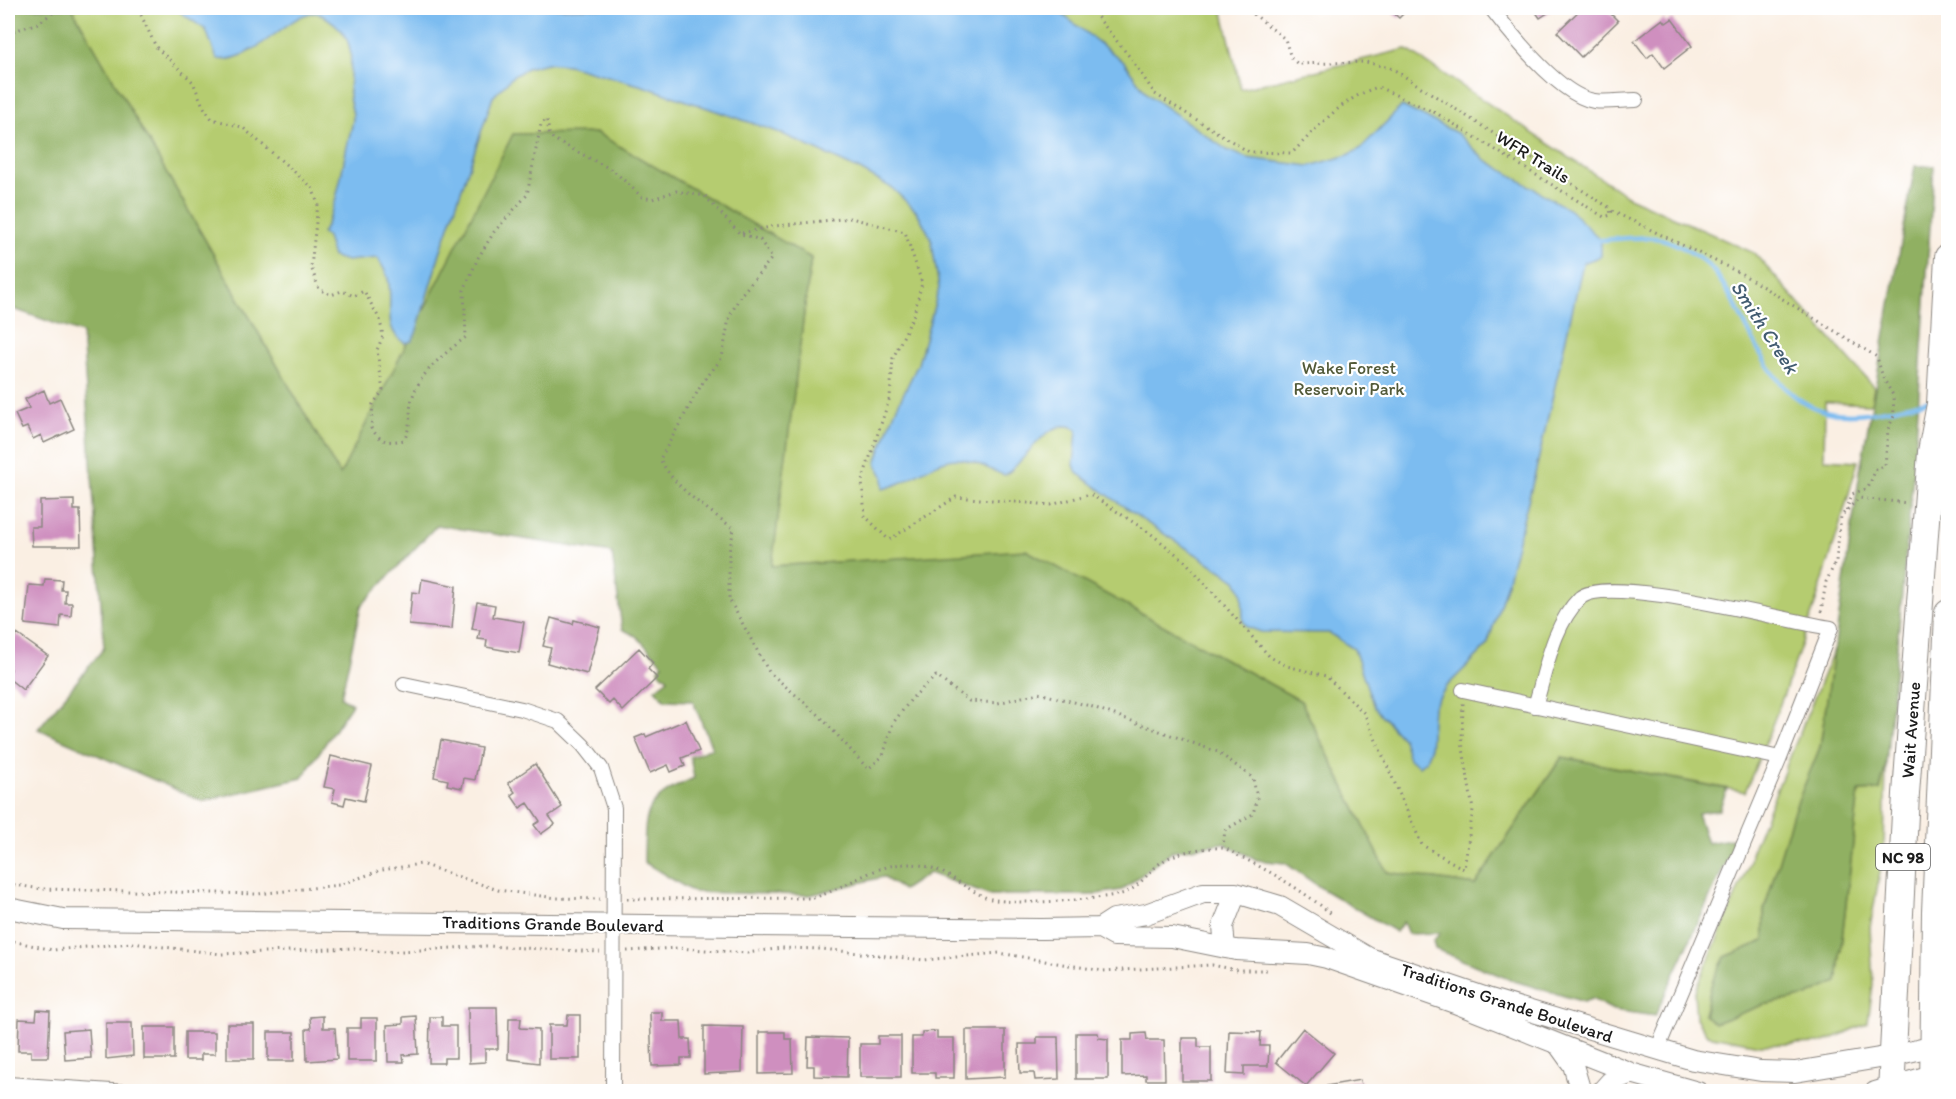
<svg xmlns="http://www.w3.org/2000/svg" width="1956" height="1099" font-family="Itim,sans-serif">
  <rect width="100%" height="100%" fill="#fff"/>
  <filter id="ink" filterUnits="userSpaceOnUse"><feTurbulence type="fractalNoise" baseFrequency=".0167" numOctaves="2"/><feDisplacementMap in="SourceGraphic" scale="12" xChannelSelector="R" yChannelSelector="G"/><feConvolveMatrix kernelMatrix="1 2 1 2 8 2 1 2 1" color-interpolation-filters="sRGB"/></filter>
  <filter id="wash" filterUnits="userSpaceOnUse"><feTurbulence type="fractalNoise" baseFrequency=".008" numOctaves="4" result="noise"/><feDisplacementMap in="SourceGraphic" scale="24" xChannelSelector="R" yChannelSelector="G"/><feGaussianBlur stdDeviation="1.35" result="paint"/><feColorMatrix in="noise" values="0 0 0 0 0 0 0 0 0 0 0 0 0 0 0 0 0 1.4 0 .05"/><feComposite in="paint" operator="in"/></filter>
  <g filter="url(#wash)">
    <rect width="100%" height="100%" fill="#faefe3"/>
    <!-- green -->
    <path fill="#b5cc70" stroke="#687446" stroke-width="1.5" d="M72,8H1222L1241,89L1406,49L1629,197L1754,253L1874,387L1871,404L1825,402L1824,459L1858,461C1827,574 1791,684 1745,792L1562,757L1475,885L1387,872L1301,701L1026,551L771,566L811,258L483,197L340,475Z
      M1835,646L1820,747L1764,909V941L1725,957L1704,1015L1715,1023L1763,1005L1807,996L1837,981L1859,791L1880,790L1886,764L1884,851L1870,927L1873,984L1868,1023L1822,1043L1759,1045L1707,1035L1696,1018L1694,994L1750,862L1751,853Z"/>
    <!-- forest -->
    <path fill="#90b062" stroke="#56663f" stroke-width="1.5" d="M8,8H72L340,475L513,134L597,133L811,258L772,566L1026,550L1301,701L1387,872L1475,885L1562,757L1727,789L1719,810L1697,813L1707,843L1731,839L1734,845L1655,1016L1613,1010L1592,999L1584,1002L1511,980L1435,949L1433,941L1440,933L1408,934L1403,922L1396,932L1324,890L1285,863L1257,860L1223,843L1172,851L1122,890L1091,895H988L929,873L903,890L883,877L810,895L693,892L644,862C645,808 643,801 694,778L690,757L712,748L693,701L665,700L655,689L668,679L658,670L663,664L636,636L622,629L612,553L437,525L361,606L341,697L352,704L302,778L202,801L38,729L104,648L82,333L8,307Z
      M1915,166H1934L1915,455L1886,764L1880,790L1859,791L1837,982L1807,996L1763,1005L1715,1023L1704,1015L1712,982L1725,957L1764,941V910L1793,813L1820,747L1860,471Z"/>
    <!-- water -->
    <path fill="#7bbcf0" stroke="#4c6c86" stroke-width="1.5" d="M174,8H1054L1124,62L1147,94L1227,150L1247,158L1310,166L1348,155L1360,149L1402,106L1457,133L1484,159L1570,210L1601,240V256L1583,263L1536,470L1507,583L1487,646L1446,687L1433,707L1430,750L1426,760L1419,766L1409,759L1403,739L1374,707L1354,649L1329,633L1261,632L1247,627L1243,621L1242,593L1236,580L1144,521L1077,473L1074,465L1077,429C1049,413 1026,462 1005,475C990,471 972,458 956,459C930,461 909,484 883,489V476L876,463L895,411L918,364L939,288L931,238L917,212L892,188L860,170L778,132L643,86L568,65L547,63L527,68L512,77L493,97L440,253L416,333L412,341L405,343C381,330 394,302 388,279C387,272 381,265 378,258L347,261L333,257L327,237L322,234C338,203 340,179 347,146C349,137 352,128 353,119C354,110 348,101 349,92C350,67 357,42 335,24C330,20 322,13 315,13C290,11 254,65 217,59L206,30Z"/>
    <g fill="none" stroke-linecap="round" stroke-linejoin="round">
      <!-- stream -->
      <path stroke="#7bbcf0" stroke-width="4.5" d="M1601,240C1618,239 1651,235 1665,240C1680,245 1701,257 1711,268C1750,313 1762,398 1829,412C1862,419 1900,406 1932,400"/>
    </g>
    <g id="blocks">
      <!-- building -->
      <path fill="#cf8fbf" d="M1388,8H1409L1399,18Z
        M1533,8H1555L1540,18Z
        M1582,8H1605L1618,21L1581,57L1557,32Z
        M1663,19L1666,23L1672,19L1692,46L1664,68L1653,53L1647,58L1634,41Z
        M44,390L49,403L60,398L74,429L44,443L41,435L33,439L27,427L22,429L15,414L29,408L25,399Z
        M74,500V510H80L81,546H32L31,527H40V501Z
        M45,579L62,580L61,590H66L65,603H72L71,616L61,615L60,628L25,624L29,585L44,586Z
        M422,579L456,586L452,629L409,625L412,592L420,593Z
        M477,602L495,605L493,617L524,622L519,653L486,647L487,640L478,639L480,630L472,629Z
        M551,618L573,624L574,620L600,627L587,674L547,663L551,648L543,646Z
        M17,634L48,656L23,690L8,678L11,669L8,667V647Z
        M639,648L653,663L648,669L657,678L623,711L613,700L609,704L595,690Z
        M686,720L699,751L682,758L685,766L671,772L668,765L650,773L635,738L645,734L646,737Z
        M441,740L481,748L475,780L464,778L462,788L447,785L448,780L434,777Z
        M331,756L372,766L364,801L346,797L344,805L332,802L335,789L324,787Z
        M535,764L562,807L549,816L555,824L541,834L534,825L540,821L528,803L520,808L511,795L515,792L508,783Z
        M468,1007H497L498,1049H485V1062L469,1063Z
        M37,1010L50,1011L48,1057H31V1051H18L19,1019L36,1020Z
        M650,1012H662V1021H681L682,1039H690L691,1058H681V1065L652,1066Z
        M568,1015H580V1059H549V1025H567Z
        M323,1016V1028H335L337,1059L307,1061L306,1029H311L310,1017Z
        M416,1016L418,1054L403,1055L404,1062H388L387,1025L403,1024V1017Z
        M430,1017H442V1026H456V1058H444V1063H429Z
        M361,1018H377V1061H347V1028H361Z
        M509,1018H521L520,1028L539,1029V1063L508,1059Z
        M106,1023H132L133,1056L106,1059Z
        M227,1024H254V1059H227Z
        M704,1026L743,1027L742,1072L704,1074Z
        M144,1027H174V1059H144Z
        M1303,1028L1334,1053L1306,1086L1276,1062Z
        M89,1029L91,1058L65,1060L63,1031Z
        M966,1030H1005V1077L966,1079Z
        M937,1031V1038H954V1078H935V1073H912V1037H922V1032Z
        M1229,1031L1261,1032L1260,1046H1269L1268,1066H1244V1075L1227,1074Z
        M185,1032H215V1054H201V1060H185Z
        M268,1032H294V1061H268Z
        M759,1032H785V1039H792L793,1073L759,1074Z
        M1076,1033H1098L1099,1038L1108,1039V1079H1076Z
        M1146,1033L1147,1040H1164L1165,1080H1146V1075L1122,1076V1040H1132V1034Z
        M878,1036H901V1077H860V1044H878Z
        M808,1037L848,1038L847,1077L814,1076V1066H807Z
        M1037,1037H1058L1059,1079L1035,1080L1034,1073H1020L1019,1044H1037Z
        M1182,1038H1198V1047H1211V1081H1182Z
        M1360,1080L1362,1092H1321L1320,1087Z"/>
    </g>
  </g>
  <g filter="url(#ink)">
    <use href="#blocks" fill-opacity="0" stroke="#8b8680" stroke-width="1.5"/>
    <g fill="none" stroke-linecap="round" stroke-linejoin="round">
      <defs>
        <path id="street" d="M1491,8C1511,34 1560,96 1594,101C1607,103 1623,100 1636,100
          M404,684L522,709L558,721L583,745L601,768L614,808L613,1092
          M1463,690L1780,758
          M1535,706C1546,671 1552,626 1580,598C1607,573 1789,622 1831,628L1780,758L1657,1050
          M8,1084L126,1092"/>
        <path id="secondary" d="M8,908L63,919L1042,929L1100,928L1114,919L1146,914L1203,893H1236L1280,906L1369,958L1487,998L1693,1060L1761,1071L1795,1072L1891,1056L1948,1043
          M1100,928L1114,936L1172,937L1236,950L1308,954L1327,958L1455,1003L1631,1073L1698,1092
          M1225,948L1223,926L1236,893
          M1558,1044L1573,1065L1581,1092
          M1601,1092L1610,1082L1631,1073
          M1875,1092L1948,1070"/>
        <path id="highway" d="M1891,1092L1906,794L1931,452L1940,404L1948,257
          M1933,1092L1935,912L1948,613"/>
      </defs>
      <!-- street casing -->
      <use href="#street" stroke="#8b8680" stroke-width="16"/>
      <!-- secondary casing -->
      <use href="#secondary" stroke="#8b8680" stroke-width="22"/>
      <!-- highway casing -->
      <use href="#highway" stroke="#8b8680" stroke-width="28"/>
      <!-- path -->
      <path stroke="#8b8680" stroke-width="3" stroke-dasharray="1.5 4.5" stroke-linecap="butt" d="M131,8L141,15L156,47L193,82L203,106L212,119L242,127L312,187L318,204L311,267L319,289L331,295L342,291L354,296L364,291L380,320L383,336L377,350L383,391L373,404L371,428C381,442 386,443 404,440C411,427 409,417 411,403C417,374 444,354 466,337L464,290L478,258L494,232L527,195L541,124L547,119L549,133L553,139L614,171L642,197L652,199L676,191L705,196L739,233L760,240L772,258L740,296L729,318L722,358L703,382L660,459C676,490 707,508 734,529L729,552V599L769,672L819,715L868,769L883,756L893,723L912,698L936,676L969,701L998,703L1038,693L1090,706L1218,752L1253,778L1257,798L1253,814L1225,830L1223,847
        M1090,8L1129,56L1155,94L1249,152L1292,153C1318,127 1342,98 1378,87L1436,113L1604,217L1611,215L1610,208L1393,69L1366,62L1298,64L1291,58L1285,39L1246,8
        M8,33L38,23L60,8
        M1612,211L1742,274L1877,357L1883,378L1893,395L1894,416L1888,429L1885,466L1876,469L1868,488L1852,494L1846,511
        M742,233L775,226L851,218L905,232L922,283L914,314L893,358L890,397L862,481L865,516L889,540L956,497L1051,505L1090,494L1150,533L1185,561L1270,657L1287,666L1326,676L1364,713L1422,845L1464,869L1473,810L1462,742L1463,703
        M1821,612L1826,582L1836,561L1841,516L1859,498L1908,503
        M8,884L42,889L258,894L339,885L382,870L421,864L498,890L556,898L600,899
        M627,899L813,898C844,889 874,864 907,864C942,864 956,884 985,897C1007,907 1095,900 1121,894C1138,890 1149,870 1163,861C1176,852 1205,847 1221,848C1226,848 1232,852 1237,855C1272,872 1303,891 1333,915
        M8,940L53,950L132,943L221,954L354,948L386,952L486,946L600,952
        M627,951L677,948L747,953L782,948L822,949L924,960L999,953L1103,971L1212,965L1237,970H1267"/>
      <!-- street -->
      <use href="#street" stroke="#fff" stroke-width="14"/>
      <!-- secondary -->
      <use href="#secondary" stroke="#fff" stroke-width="20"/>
      <!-- highway -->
      <use href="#highway" stroke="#fff" stroke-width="26"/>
    </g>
  </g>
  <g text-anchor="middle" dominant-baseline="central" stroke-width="4.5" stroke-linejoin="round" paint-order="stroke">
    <!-- shield labels -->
    <rect fill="#fff" stroke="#606060" stroke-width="1.5" x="1876" y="844" width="54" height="26" rx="4.5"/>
    <g font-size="16" font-weight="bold" fill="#1c1c1c">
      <text x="1903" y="857">NC 98</text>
    </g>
    <!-- street labels -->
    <g font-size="18" fill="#1c1c1c" stroke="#fff">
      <text transform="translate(1533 157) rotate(32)">WFR Trails</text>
      <text transform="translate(1911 730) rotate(-86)">Wait Avenue</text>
      <text transform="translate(553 924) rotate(1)">Traditions Grande Boulevard</text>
      <text transform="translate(1507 1003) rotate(18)">Traditions Grande Boulevard</text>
    </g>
    <!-- park labels -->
    <g font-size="18" fill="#525a39" stroke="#fff">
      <text x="1349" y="368">Wake Forest<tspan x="1349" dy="21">Reservoir Park</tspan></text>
    </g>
    <!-- water labels -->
    <g font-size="20" font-style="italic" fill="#425c71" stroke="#fff">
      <text transform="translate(1765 327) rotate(57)">Smith Creek</text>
    </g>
  </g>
  <!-- margin -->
  <rect width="1956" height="1099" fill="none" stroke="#fff" stroke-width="30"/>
</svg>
